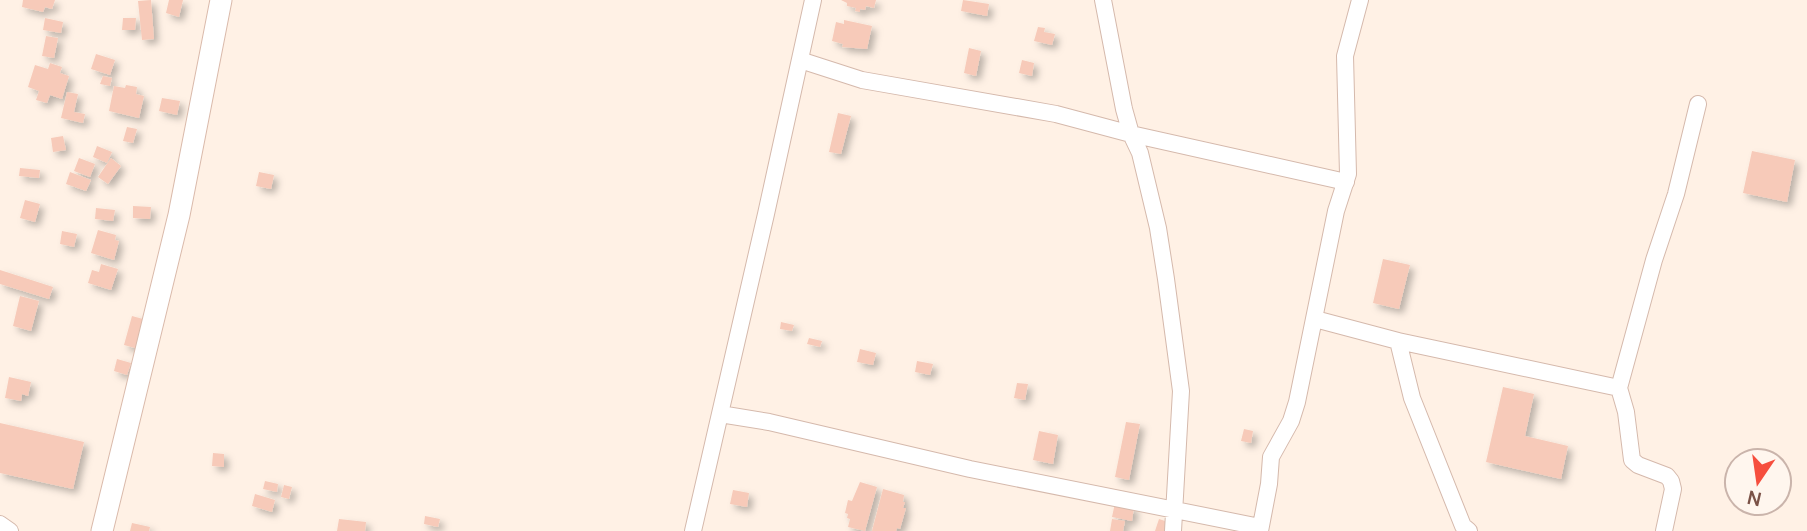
<svg xmlns="http://www.w3.org/2000/svg" width="1807" height="531" font-family="Manrope,sans-serif">
  <defs>
    <filter id="shadow"><feDropShadow dx="4.5" dy="4.5" stdDeviation="3.5" flood-color="#0004"/></filter>
  </defs>
  <rect width="100%" height="100%" fill="#fff1e5"/>
  <!-- building -->
  <path fill="#f7cab9" filter="url(#shadow)" d="M23,0H55L52,9L45,7L43,12L22,7Z
    M151,0L154,39L142,40L138,1Z
    M169,0H183L179,17L166,13Z
    M841,0H876L874,8L866,6L865,10L860,9V12L855,11L856,8L847,6V3Z
    M963,0L989,4L987,16L961,11Z
    M45,18L63,22L61,33L43,30Z
    M123,18H136L135,30H122Z
    M844,20L872,26L867,49L842,47L843,44L832,41L836,22L844,24Z
    M1038,27L1045,28L1044,32L1055,34L1052,45L1034,41Z
    M46,36L58,38L54,58L42,56Z
    M969,48L981,51L976,76L964,73Z
    M96,54L115,60L110,75L91,69Z
    M1022,60L1034,63L1032,76L1019,73Z
    M50,63L62,67L60,73L69,76L62,99L50,95L47,103L36,100L39,91L28,87L35,65L48,69Z
    M103,76L112,78L110,86L100,84Z
    M126,85L137,87L136,94L144,96L139,118L109,111L114,86L125,88Z
    M67,92L78,94L74,112L85,114L83,123L61,118Z
    M162,98L180,101L177,115L159,111Z
    M838,113L851,116L841,154L829,152Z
    M127,127L137,129L133,143L123,141Z
    M63,136L66,150L53,152L51,138Z
    M97,146L112,152L107,163L93,157Z
    M1752,151L1795,160L1787,202L1743,193Z
    M79,158L95,164L90,177L74,171Z
    M111,158L121,166L108,184L98,177Z
    M20,168L40,170L39,178L19,176Z
    M70,172L91,180L86,191L66,184Z
    M259,172L274,175L271,189L256,186Z
    M25,200L40,204L35,222L20,218Z
    M133,206L151,207L150,219L133,218Z
    M96,208L115,210L113,221L95,219Z
    M98,230L116,235L115,240L119,241L114,260L91,253Z
    M62,231L77,234L74,247L60,244Z
    M1383,259L1410,265L1399,309L1373,303Z
    M101,264L118,269L111,290L88,283L92,270L99,272Z
    M0,270L53,287L49,299L0,284Z
    M20,296L39,301L31,331L13,326Z
    M132,316L143,319L135,348L124,345Z
    M781,322L794,325L792,331L780,329Z
    M809,338L822,341L820,347L807,344Z
    M860,349L876,353L873,365L857,362Z
    M117,359L131,363L127,375L114,371Z
    M917,361L933,364L930,375L915,372Z
    M9,377L31,382L28,396L22,394L21,401L5,398Z
    M1017,383L1028,384L1025,400L1014,398Z
    M1503,387L1534,394L1525,436L1568,446L1561,479L1486,462Z
    M1126,422L1140,424L1129,480L1115,477Z
    M0,423L84,442L73,489L0,473Z
    M1244,429L1253,431L1251,443L1241,441Z
    M1039,431L1058,435L1053,464L1033,460Z
    M213,453L224,454V467L212,466Z
    M265,481L278,484L277,492L263,489Z
    M860,482L877,487L865,531L848,527L850,519L847,518L848,514L845,513L848,500L852,501Z
    M284,485L292,487L289,499L281,497Z
    M883,489L904,495L903,502H905L903,508H906L900,529L897,528L896,531H872Z
    M733,490L749,493L747,507L730,504Z
    M255,494L275,500L272,512L252,506Z
    M1115,503L1134,507L1132,521L1112,517Z
    M425,516L440,519L438,527L424,524Z
    M339,519L366,522L365,531H337Z
    M1112,519L1125,521L1123,531H1110Z
    M1159,519L1171,523L1169,531H1155Z
    M132,523L150,527L149,531H130Z"/>
  <g fill="none" stroke-linecap="round" stroke-linejoin="round">
    <defs>
      <path id="street" d="M1103,0L1124,109L1131,134L1140,153L1158,228L1166,279L1181,391L1173,531
        M800,60L862,80L1056,114L1131,134L1346,182
        M1315,319L1398,341L1412,398L1463,526L1469,531
        M1398,341L1619,388
        M720,414L769,422L970,469L1260,527
        M0,524L10,531
        M693,531L766,214L813,0
        M1260,531L1269,484L1271,457L1291,421L1297,402L1336,211L1348,174L1345,56L1360,0
        M1664,531L1673,489L1671,481L1667,476L1638,465L1632,460L1626,412L1619,388L1654,260L1676,194L1698,104"/>
      <path id="secondary" d="M102,531L179,215L221,0"/>
    </defs>
    <!-- street casing -->
    <use href="#street" stroke="#d5b9ac" stroke-width="18"/>
    <!-- secondary casing -->
    <use href="#secondary" stroke="#dabaab" stroke-width="23"/>
    <!-- street -->
    <use href="#street" stroke="#fff" stroke-width="16"/>
    <!-- secondary -->
    <use href="#secondary" stroke="#fff" stroke-width="21"/>
  </g>
  <!-- north arrow -->
  <g transform="translate(1758 482) rotate(193)"><circle r="33" fill="#fff6ee" stroke="#cab4ab" stroke-width="2"/>
  <path d="M0-5L12 26L0 18L-12 26Z" fill="#f64e3d"/>
  <text y="-10" font-size="19" font-weight="bold" text-anchor="middle" fill="#7b5247">N</text>
  </g>
</svg>
